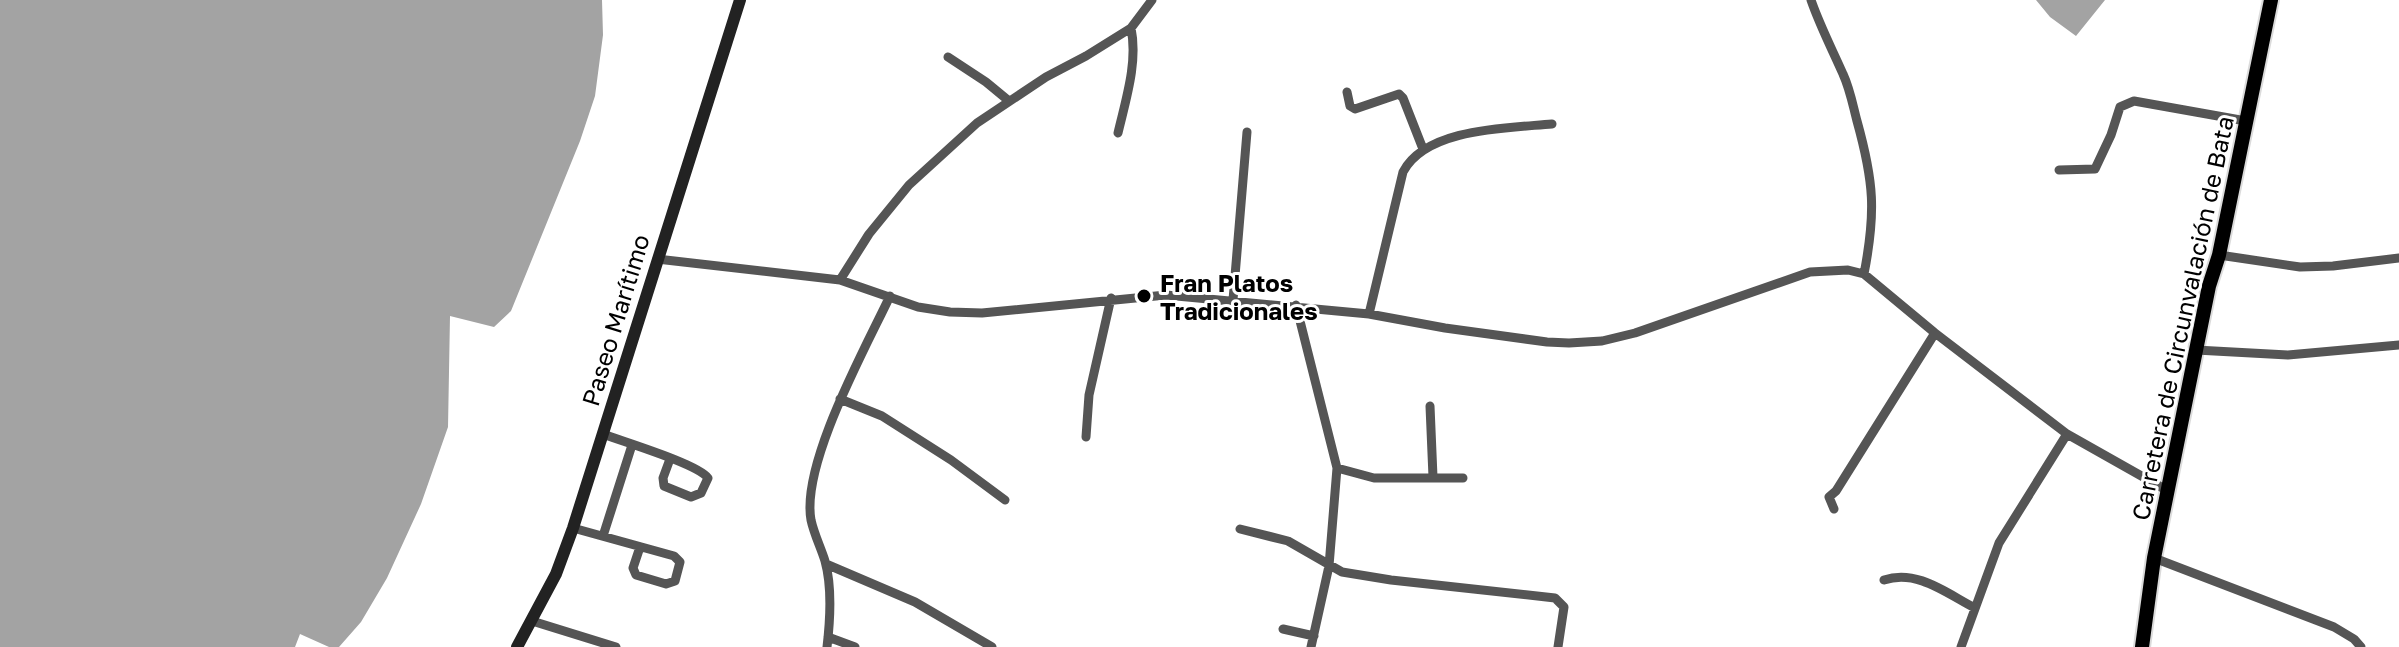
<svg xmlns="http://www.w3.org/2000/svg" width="2399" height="647" font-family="'Golos Text',sans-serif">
  <rect width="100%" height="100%" fill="#fff"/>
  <!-- water -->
  <path fill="#a3a3a3" d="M0,0H602L603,35L595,96L580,141L511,311L494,327L450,316L448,427L421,504L387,578L361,622L339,647H329L300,634L295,647H0Z
    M2036,0H2105L2076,36L2050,17Z"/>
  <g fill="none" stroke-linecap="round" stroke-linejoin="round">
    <defs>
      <path id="primary" d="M2142,647L2154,558L2209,286L2219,255L2271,0"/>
    </defs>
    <!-- primary casing -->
    <use href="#primary" stroke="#dbdbdb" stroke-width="18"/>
    <!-- street -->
    <path stroke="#555" stroke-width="9" d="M1811,0C1820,26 1832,49 1843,74C1850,89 1853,106 1857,121C1874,182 1876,212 1864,274
      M948,57L986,82L1009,101
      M1347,92L1350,106L1355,109L1399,94L1403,98L1423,149
      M1118,133C1126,99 1138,62 1131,28
      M2059,170L2095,169L2111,135L2120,107L2134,101L2246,121
      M2219,255L2300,267L2333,266L2399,258
      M657,259L840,280L918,307L950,312L982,313L1166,295L1369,314L1445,328L1547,342L1569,343L1602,341L1635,333L1810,272L1848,270L1864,274L1935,333L2067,434L2168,491
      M840,280L869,234L909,185L977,123L1046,77L1086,56L1131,28L1152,0
      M1233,300L1247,132
      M1296,305L1337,468L1329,566L1311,647
      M1369,314L1403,172C1426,128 1508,128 1552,124
      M2196,350L2288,355L2399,345
      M840,399L882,416L951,460L1005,500
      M1430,406L1433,477
      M603,434C624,442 698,464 708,478L701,493L691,497L664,486L663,478L670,459
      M1086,437L1089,395L1111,298
      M1337,468L1374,478H1463
      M1834,509L1829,497L1836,491L1935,333
      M573,528L674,556L680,562L675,581L666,584L636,575L633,568L640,547
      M1240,529L1288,541L1342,572L1391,580L1555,598L1564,607L1558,647
      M603,536L632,445
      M2154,558L2334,627L2354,639L2361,647
      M826,564L915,602L992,647
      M1884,580C1917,569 1946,593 1975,608
      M532,621L616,647
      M1283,629L1314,636
      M828,637L855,647
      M827,647C830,622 832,586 825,561C821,548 814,534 811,520C801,464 865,349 890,296
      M1961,647L1999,543L2067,434"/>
    <!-- secondary -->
    <path stroke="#222" stroke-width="12" d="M517,647L556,574L573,528L740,0"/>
    <!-- primary -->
    <use href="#primary" stroke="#000" stroke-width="14"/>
  </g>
  <!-- markers -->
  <circle fill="#000" stroke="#fff" stroke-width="3" cx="1144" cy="296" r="8"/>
  <g text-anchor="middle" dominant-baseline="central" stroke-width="6" stroke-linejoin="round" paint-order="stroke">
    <!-- poi labels -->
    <g font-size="24" font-weight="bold" fill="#000" stroke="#fff" text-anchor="start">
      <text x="1160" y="282">Fran Platos<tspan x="1160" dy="28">Tradicionales</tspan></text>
    </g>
    <!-- street labels -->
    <g font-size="24" fill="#000" stroke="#fff">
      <text transform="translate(2182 318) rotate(-78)">Carretera de Circunvalación de Bata</text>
      <text transform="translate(615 320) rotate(-73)">Paseo Marítimo</text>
    </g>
  </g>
</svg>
